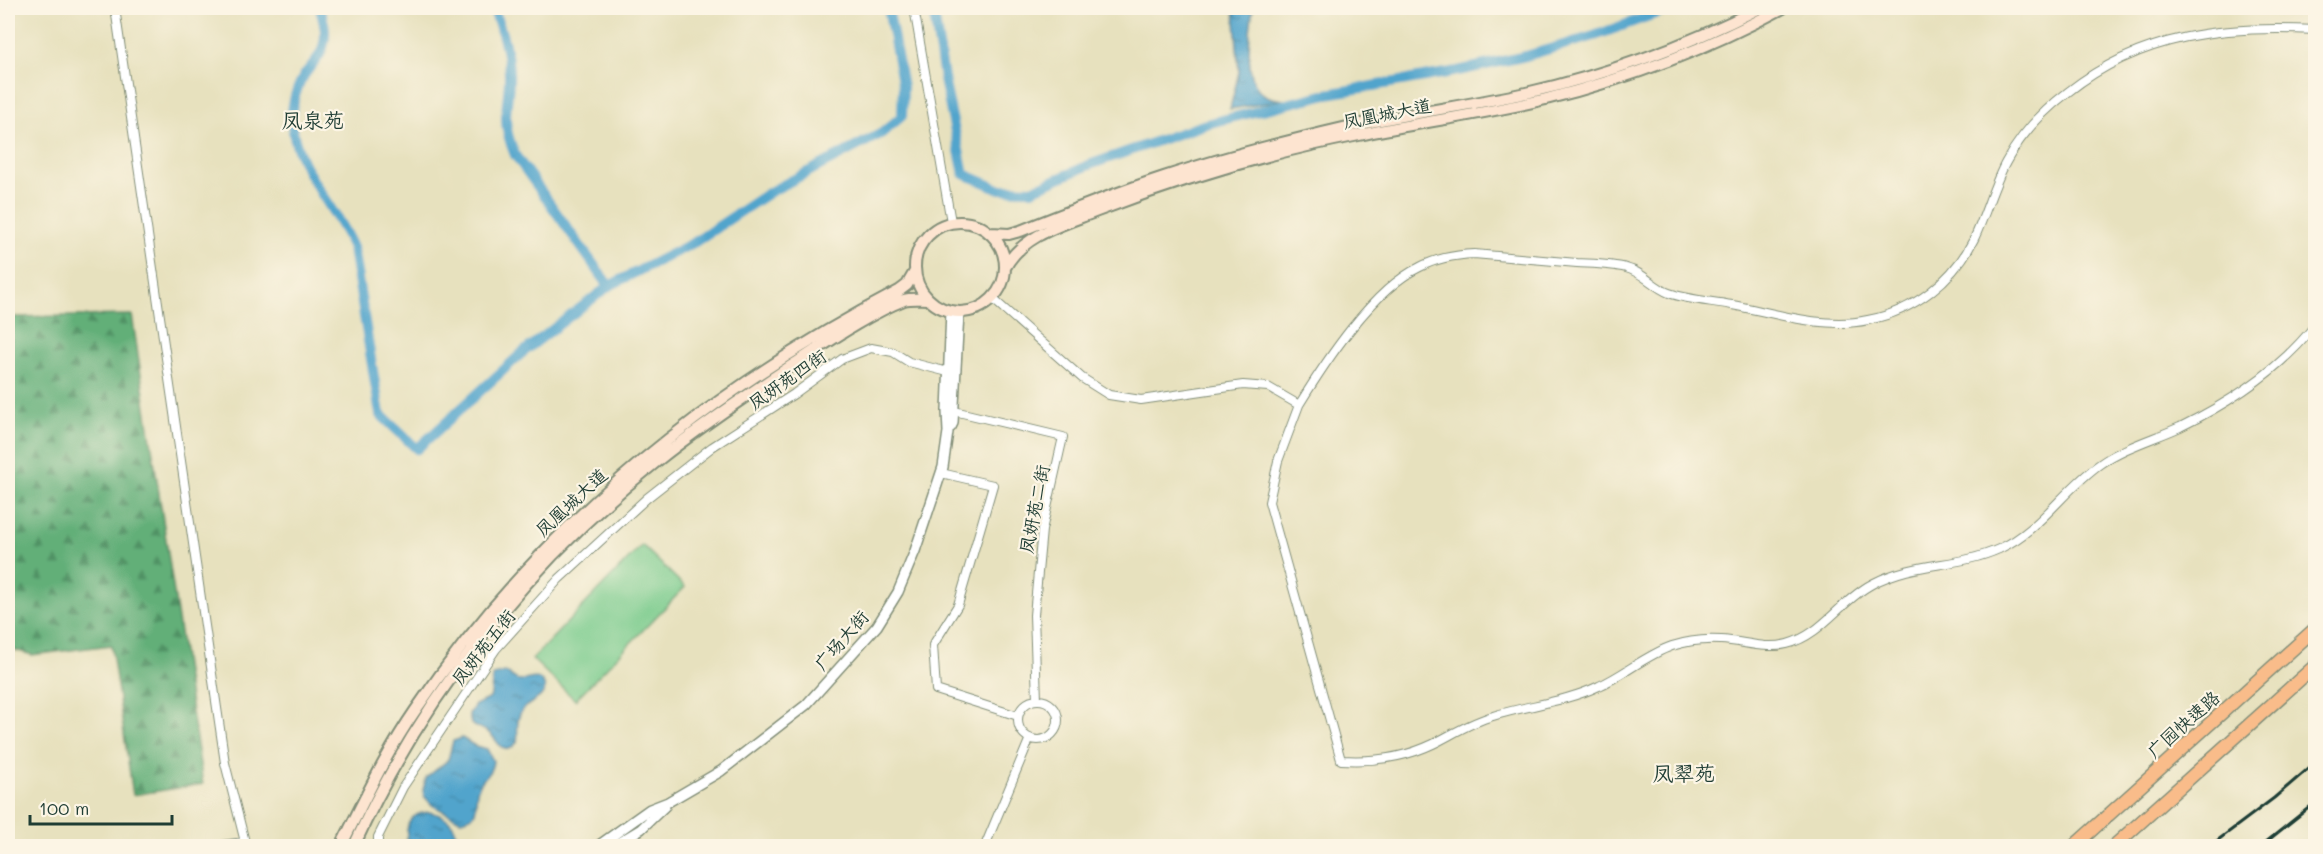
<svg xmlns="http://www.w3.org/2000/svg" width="2323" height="854" font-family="Mali,'LXGW WenKai TC',sans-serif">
  <defs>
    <pattern id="forest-firs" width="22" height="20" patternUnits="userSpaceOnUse" patternTransform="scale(1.5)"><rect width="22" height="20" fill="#62af78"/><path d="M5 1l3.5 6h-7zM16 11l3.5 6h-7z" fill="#509063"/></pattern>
    <pattern id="water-ripples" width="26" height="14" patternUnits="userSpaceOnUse" patternTransform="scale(1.5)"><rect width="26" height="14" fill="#51a4cc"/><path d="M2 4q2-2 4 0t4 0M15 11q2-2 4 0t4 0" fill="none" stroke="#4387a6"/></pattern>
  </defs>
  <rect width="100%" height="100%" fill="#fcf5e5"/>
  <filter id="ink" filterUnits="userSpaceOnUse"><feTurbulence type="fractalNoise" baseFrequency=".0167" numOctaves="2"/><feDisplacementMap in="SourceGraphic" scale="12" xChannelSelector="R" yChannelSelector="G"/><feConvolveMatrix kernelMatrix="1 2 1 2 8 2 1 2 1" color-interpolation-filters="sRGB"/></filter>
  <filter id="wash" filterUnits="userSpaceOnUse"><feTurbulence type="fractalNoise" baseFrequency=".008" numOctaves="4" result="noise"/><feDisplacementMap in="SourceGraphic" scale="24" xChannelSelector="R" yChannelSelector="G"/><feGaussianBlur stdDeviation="1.35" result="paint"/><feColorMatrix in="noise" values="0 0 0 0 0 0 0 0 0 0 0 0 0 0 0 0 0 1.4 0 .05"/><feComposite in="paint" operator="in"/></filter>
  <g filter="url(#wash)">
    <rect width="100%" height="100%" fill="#e7e1be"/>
    <!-- forest -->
    <path fill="url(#forest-firs)" stroke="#407656" stroke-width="1.5" d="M132,315L203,784L133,795L111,645L32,655L8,648V317Z"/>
    <!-- garden -->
    <path fill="#79cb8c" stroke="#4c8460" stroke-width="1.5" d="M642,545L685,587L575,700L532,659Z"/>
    <!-- water -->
    <path fill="url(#water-ripples)" stroke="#387080" stroke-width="1.5" d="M1234,8H1253C1250,29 1243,76 1261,92C1267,98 1276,99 1284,100L1230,109L1239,72Z
      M505,672L519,681C530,680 541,672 545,688C543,700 528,701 521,712C515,722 519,732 517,742C502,761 498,738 488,732C482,728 476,728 471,724L469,714L475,705L490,698C493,690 490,682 494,675Z
      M462,738L475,746L487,749L493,761C492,773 484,776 479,786C471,800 485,817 460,820L432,805L424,796L423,790L426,778L448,760L453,741Z
      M429,812C447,815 461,827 455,846H408C405,828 407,813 429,812Z"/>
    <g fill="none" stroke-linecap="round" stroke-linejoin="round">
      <!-- canal -->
      <path stroke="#51a4cc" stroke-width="10" d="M320,8C323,20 327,31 324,43C322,55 315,61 308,70C297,84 291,104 292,122C294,167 336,207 353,248L380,414L417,449L522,353L609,286L695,242L770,192L882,133L902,116L903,87L888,8
        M493,8C501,28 508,49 509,72C510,87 506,103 506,119C506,132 510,143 515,155L609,286
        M933,8L945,84L964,174L999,189L1032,190L1089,165L1206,124L1327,94L1458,71L1526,56L1594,36L1671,8"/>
    </g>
  </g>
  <g filter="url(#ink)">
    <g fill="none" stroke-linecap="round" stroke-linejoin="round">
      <defs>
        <path id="minor" d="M115,8L225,763L246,846
          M914,8L951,222
          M993,299L1082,378L1109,395L1141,400L1243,385L1268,387L1299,405L1278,461L1269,502L1341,760C1373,762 1404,758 1433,744C1453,734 1471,722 1493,716C1528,705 1566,702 1599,686C1624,675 1646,655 1672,646C1687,641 1705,639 1721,640C1743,641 1765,650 1787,644C1822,635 1840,601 1872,584C1915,561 1957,568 1999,549C2041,530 2063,490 2100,464C2124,447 2154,439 2180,427C2231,402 2281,369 2316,324
          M1299,405C1326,361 1372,290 1420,267C1437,258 1455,255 1474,254C1508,257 1543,260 1577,263C1593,264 1611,264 1626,268C1643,272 1653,287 1669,293C1688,300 1711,301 1732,305C1775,313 1824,330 1868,320C1914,311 1953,281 1974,239C1986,214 1993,186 2006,162C2021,134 2043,111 2068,92C2141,34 2225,25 2316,30
          M954,411L1063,437L1042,530L1034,615L1037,700
          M941,473L993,485L958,605L933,645L936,690L1018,716
          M1018 720a20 20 0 1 1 40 0a20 20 0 1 1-40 0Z
          M215,846L244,842
          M378,846V837L403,787L496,649L559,579L647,498L712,447L794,394L842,359L871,348L893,352L909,362L952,373
          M985,846L1030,738"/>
        <path id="tertiary" d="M951,427L953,423L959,313
          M598,846L650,809L668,802L721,771L806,705L877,626L898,592L915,551L943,467L948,432L947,411L951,311
          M613,846L641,829L665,806"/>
        <path id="secondary" d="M915 267a45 45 0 1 1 90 0a45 45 0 1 1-90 0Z
          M991,233L1009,234L1020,231C1068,212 1115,193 1164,177C1223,157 1283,142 1343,128C1404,114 1465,106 1526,93C1606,75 1687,45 1760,8
          M1006,266C1024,234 1065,224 1097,211C1181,179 1271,152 1359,135C1421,122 1484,114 1546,99C1627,79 1709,48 1783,8
          M341,846C364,801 386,753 415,711C537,529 706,392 899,291L907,285L914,273
          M354,846C422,696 528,563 657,461C701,426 747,395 794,364C825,344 870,313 904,300C911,298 919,299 927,299"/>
        <path id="trunk" d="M2074,846L2316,628
          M2114,846L2316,665"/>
      </defs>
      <!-- minor casing -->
      <use href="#minor" stroke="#838f79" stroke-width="10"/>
      <!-- tertiary casing -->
      <use href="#tertiary" stroke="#838f79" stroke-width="12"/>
      <!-- secondary casing -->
      <use href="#secondary" stroke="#838f79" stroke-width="14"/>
      <!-- trunk casing -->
      <use href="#trunk" stroke="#838f79" stroke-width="15"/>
      <!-- minor -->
      <use href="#minor" stroke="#fff" stroke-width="8"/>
      <!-- tertiary -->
      <use href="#tertiary" stroke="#fff" stroke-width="9"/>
      <!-- secondary -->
      <use href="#secondary" stroke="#fde4d0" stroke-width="10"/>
      <!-- trunk -->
      <use href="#trunk" stroke="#f9bc8a" stroke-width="12"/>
      <!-- rail -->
      <path stroke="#1f3d34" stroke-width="3" d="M2210,846L2274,798L2316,762
        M2261,846L2316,802"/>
    </g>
  </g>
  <g text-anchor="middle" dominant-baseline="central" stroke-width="4.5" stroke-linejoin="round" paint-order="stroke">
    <!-- street labels -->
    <g font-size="18" fill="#1f3d34" stroke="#fcf5e5">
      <text transform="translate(1387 113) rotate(-11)">凤凰城大道</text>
      <text transform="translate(787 379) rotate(-35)">凤妍苑四街</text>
      <text transform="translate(571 502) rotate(-43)">凤凰城大道</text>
      <text transform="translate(1034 509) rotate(-79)">凤妍苑二街</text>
      <text transform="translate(841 640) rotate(-49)">广场大街</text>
      <text transform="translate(483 647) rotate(-52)">凤妍苑五街</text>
      <text transform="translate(2183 724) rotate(-42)">广园快速路</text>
    </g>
    <!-- quarter labels -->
    <g font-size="21" fill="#1f3d34" stroke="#fcf5e5">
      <text x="313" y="119">凤泉苑</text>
      <text x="1684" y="772">凤翠苑</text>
    </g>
  </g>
  <!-- margin -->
  <rect width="2323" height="854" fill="none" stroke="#fcf5e5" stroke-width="30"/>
  <!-- scale -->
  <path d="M30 815v9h142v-9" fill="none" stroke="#1f3d34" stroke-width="3"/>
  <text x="39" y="815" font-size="18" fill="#1f3d34" stroke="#fcf5e5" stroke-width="4.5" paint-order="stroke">100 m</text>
</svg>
